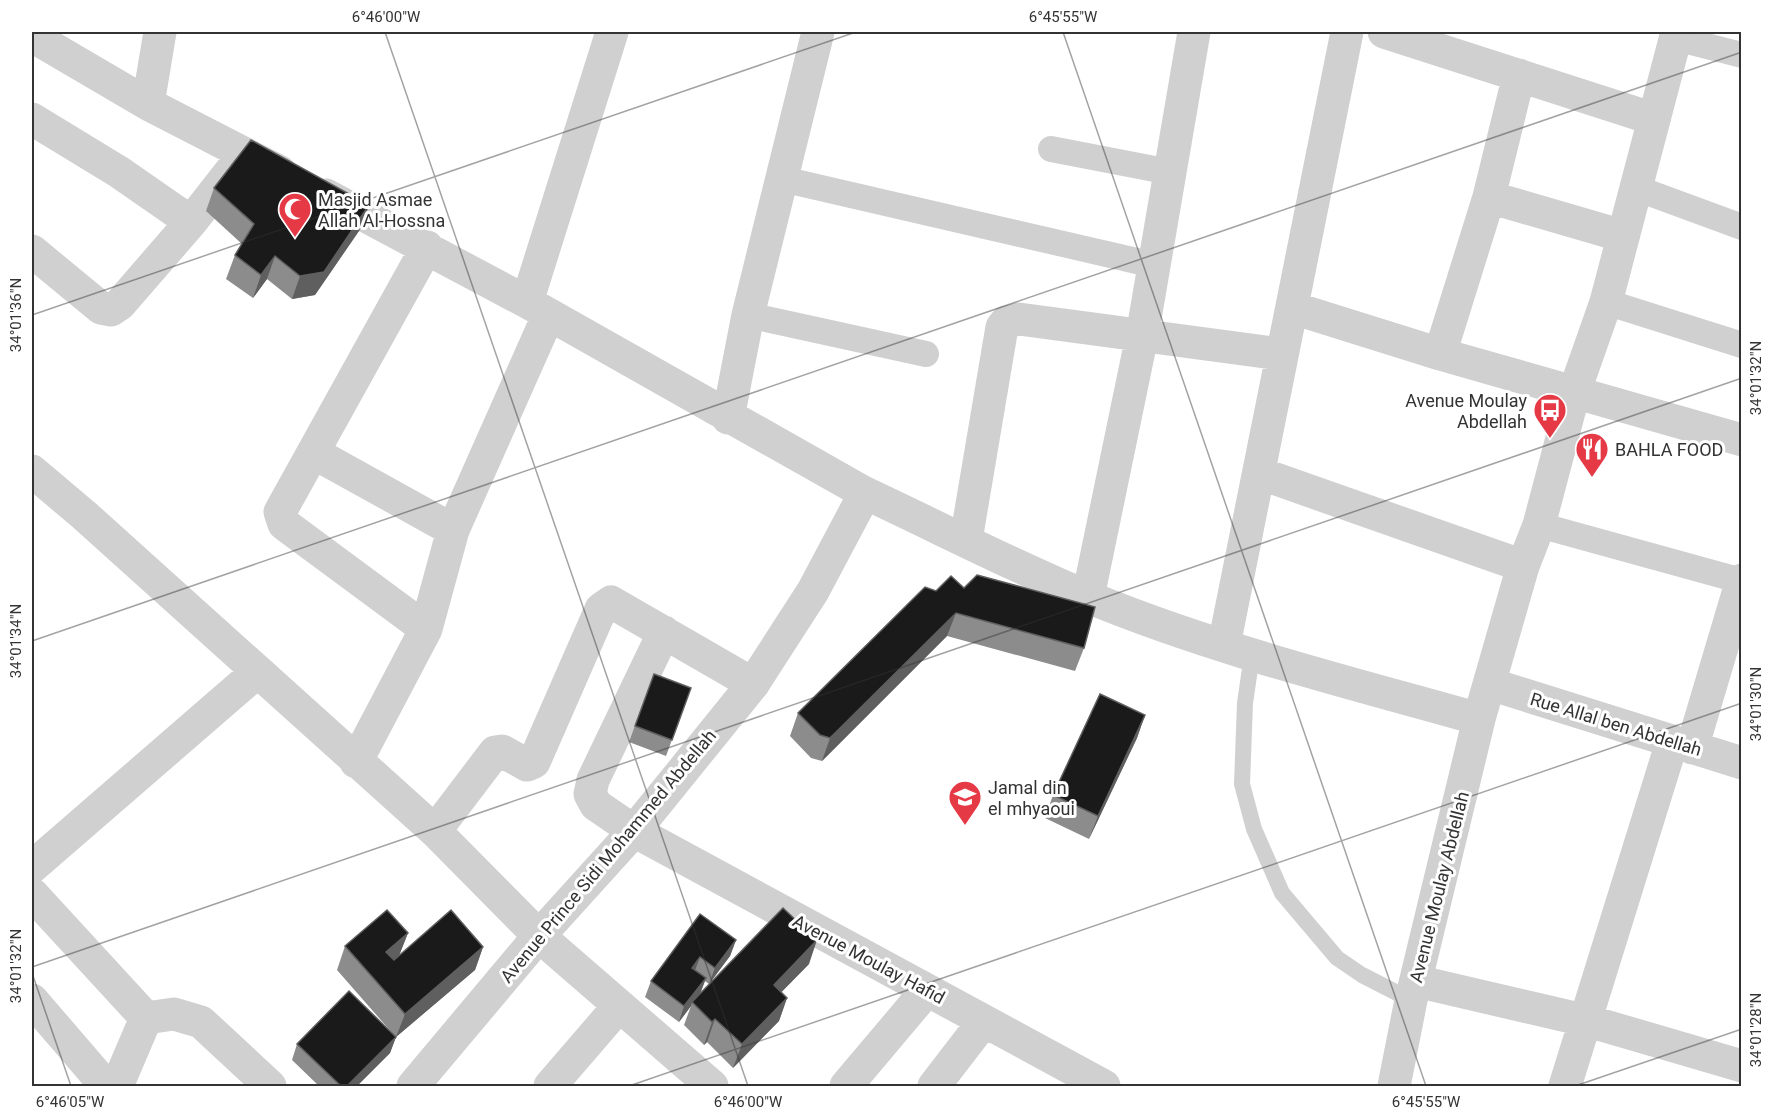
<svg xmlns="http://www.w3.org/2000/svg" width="1773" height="1118" font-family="Roboto,sans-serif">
  <rect width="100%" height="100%" fill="#fff"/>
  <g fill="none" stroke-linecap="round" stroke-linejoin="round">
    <!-- service -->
    <path stroke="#d0d0d0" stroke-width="16" d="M1252,655L1245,703L1242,784L1254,829L1282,893L1337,958L1362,975L1411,1000"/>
    <!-- pedestrian -->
    <path stroke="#d0d0d0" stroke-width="26" d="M1675,38L1742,55
      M1051,149L1170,172
      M782,179L1154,265
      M1636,188L1742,227
      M1606,302L1742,345
      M748,315L926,354
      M1539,525L1742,581"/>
    <!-- minor -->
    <path stroke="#d0d0d0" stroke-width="33" d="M1384,32L1654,119
      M32,36L148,104L280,172
      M148,104L160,32
      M32,119L119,172L191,222
      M326,195L527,302L865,493
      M1489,197L1623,236
      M32,251L101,308L111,310L120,304L191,222L238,162
      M527,302L612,32
      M1293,308L1440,354L1742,440
      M1440,354L1489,197L1519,75
      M728,418L748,315L818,32
      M314,453L453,530
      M32,471L84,515L435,831L539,936L712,1086
      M1259,473L1523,566
      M966,540L1002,327L1006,322L1019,319L1281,354
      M1088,597L1142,336L1194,32
      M426,629L284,524L280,512L427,247
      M664,632L593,780L590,794L596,805L634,831L1104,1086
      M1224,645L1347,32
      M1490,684L1742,763
      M1692,748L1742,580
      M356,762L426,629L453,530L548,316
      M435,831L495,752L502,751L527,765L534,762L601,609L611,602L753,684
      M32,867L257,672
      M32,894L146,1018
      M1416,981L1588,1021L1742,1066
      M32,1000L106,1086
      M117,1086L146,1018L174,1014L201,1022L270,1086
      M550,1086L619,1006
      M846,1086L927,990
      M934,1086L984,1021
      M1565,1086L1672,742"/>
    <!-- tertiary -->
    <path stroke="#d0d0d0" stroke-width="33" d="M413,1086L539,936L634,831L753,684L813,591L865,493C940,528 1013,566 1088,597C1214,649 1348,682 1479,719
      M1394,1086L1411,1000L1479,719L1523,566L1539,525L1574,393L1606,302L1677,32"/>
  </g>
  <!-- wall -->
  <path fill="#8c8c8c" d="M214,188L369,205L361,228L315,295L292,299L267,279L253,298L226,279L235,255L242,244L206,211Z
    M964,588L1084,648L1075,671L947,636L822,761L811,758L790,736L798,713L936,591Z
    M654,674L691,688L666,756L629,742Z
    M1145,715L1137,738L1089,839L1045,818L1053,795Z
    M700,914L736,940L730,956L709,984L705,981L700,994L809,964L781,992L787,998L779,1021L733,1068L707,1042L704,1045L684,1025L691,1006L679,1022L645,997L651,981Z
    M408,933L399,955L483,947L475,970L396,1037L390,1053L357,1086H319L292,1060L297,1044L394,1035L337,970L345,946Z"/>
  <!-- shaded-wall -->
  <path fill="#5f5f5f" d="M369,205L361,228L315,295L292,299L300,276Z
    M275,256L267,279L253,298L261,275Z
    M956,613L947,636L822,761L830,738Z
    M1145,715L1137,738L1089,839L1098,816Z
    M408,933L399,956L378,975L386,952Z
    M736,940L730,956L709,984L715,968Z
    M817,940L809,964L766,1008L774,985Z
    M483,947L475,970L396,1037L405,1014Z
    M700,957L694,973L692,968Z
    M706,978L700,994L692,1002L691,1006L679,1022L684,1006Z
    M787,998L779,1021L733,1068L742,1044Z
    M715,1019L707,1042L704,1045L712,1022Z
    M396,1037L390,1053L357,1086H347Z"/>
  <!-- building -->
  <path fill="#1a1a1a" stroke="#5f5f5f" stroke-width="1.5" d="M251,140L369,205L324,272L300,276L275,256L261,275L235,255L254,224L214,188Z
    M977,575L1095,607L1084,648L956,613L830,738L820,735L798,713L925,587L936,591L951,576L964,588Z
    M654,674L691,688L672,740L635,726Z
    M1100,694L1145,715L1098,816L1053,795Z
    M783,908L817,940L774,985L787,998L742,1044L715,1019L712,1022L692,1002Z
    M387,910L408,933L386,952L394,960L451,910L483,947L405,1014L345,946Z
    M700,914L736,940L715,968L700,957L692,968L706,978L684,1006L651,981Z
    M349,991L396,1037L347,1086H341L297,1044Z"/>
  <!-- ticks -->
  <path fill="none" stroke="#333" stroke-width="1.5" stroke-opacity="0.45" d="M385,32L748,1086M1063,32L1426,1086M1741,32L1742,34M32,315L856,32M32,641L1742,52M32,967L1742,378M32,973L71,1086M629,1086L1742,703M1575,1086L1742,1029"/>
  <!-- icons -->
  <defs>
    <symbol id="mosque-pin" viewBox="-11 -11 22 30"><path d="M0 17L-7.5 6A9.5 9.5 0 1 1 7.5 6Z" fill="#e63946" stroke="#fff"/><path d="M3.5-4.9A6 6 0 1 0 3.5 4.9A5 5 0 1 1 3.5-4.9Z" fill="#fff"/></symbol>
    <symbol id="bus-pin" viewBox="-11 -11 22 30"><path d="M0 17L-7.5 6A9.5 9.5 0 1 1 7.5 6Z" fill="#e63946" stroke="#fff"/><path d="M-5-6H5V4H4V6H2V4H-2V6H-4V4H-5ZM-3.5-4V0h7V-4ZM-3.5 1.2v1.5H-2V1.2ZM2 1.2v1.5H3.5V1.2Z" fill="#fff"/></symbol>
    <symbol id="restaurant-pin" viewBox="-11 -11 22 30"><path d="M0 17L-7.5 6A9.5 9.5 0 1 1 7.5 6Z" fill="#e63946" stroke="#fff"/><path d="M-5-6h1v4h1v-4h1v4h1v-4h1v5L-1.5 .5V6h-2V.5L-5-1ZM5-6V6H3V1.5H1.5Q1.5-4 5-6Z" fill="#fff"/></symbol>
    <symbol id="school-pin" viewBox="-11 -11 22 30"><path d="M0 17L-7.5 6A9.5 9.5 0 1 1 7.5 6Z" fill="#e63946" stroke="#fff"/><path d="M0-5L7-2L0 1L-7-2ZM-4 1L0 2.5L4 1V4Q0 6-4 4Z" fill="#fff"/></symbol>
  </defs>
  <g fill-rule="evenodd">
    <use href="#mosque-pin" x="276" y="190" width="38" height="52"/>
    <use href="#bus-pin" x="1531" y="391" width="38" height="52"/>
    <use href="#restaurant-pin" x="1573" y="430" width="38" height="52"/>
    <use href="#school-pin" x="946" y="778" width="38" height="52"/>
  </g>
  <g text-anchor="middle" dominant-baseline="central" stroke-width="6" stroke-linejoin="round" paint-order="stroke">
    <!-- poi labels -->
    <g font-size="18" fill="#333" stroke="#fff" text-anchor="start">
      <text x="318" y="199">Masjid Asmae<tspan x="318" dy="21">Allah Al-Hossna</tspan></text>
      <text x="1527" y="400" text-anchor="end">Avenue Moulay<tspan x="1527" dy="21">Abdellah</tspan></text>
      <text x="1615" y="449">BAHLA FOOD</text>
      <text x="988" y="787">Jamal din<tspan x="988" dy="21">el mhyaoui</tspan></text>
    </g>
    <!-- street labels -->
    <g font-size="18" fill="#333" stroke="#fff">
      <text transform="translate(1616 724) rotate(17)">Rue Allal ben Abdellah</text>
      <text transform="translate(608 856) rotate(-50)">Avenue Prince Sidi Mohammed Abdellah</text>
      <text transform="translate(1439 887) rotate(-76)">Avenue Moulay Abdellah</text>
      <text transform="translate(869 959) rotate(28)">Avenue Moulay Hafid</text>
    </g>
  </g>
  <!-- border -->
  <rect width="1773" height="1118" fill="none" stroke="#ffffff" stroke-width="66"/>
  <rect x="33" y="33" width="1707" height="1052" fill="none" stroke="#333" stroke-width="2"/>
  <g font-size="15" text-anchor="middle" fill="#333">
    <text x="386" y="22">6°46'00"W</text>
    <text x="1063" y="22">6°45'55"W</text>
    <text transform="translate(16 315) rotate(-90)" y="5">34°01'36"N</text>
    <text transform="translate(1756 378) rotate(-90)" y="5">34°01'32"N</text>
    <text transform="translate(16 641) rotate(-90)" y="5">34°01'34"N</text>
    <text transform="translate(1756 704) rotate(-90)" y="5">34°01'30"N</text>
    <text transform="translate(16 966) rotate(-90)" y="5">34°01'32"N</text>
    <text transform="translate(1756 1030) rotate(-90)" y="5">34°01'28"N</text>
    <text x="70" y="1107">6°46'05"W</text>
    <text x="748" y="1107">6°46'00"W</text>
    <text x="1426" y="1107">6°45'55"W</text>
  </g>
</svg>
